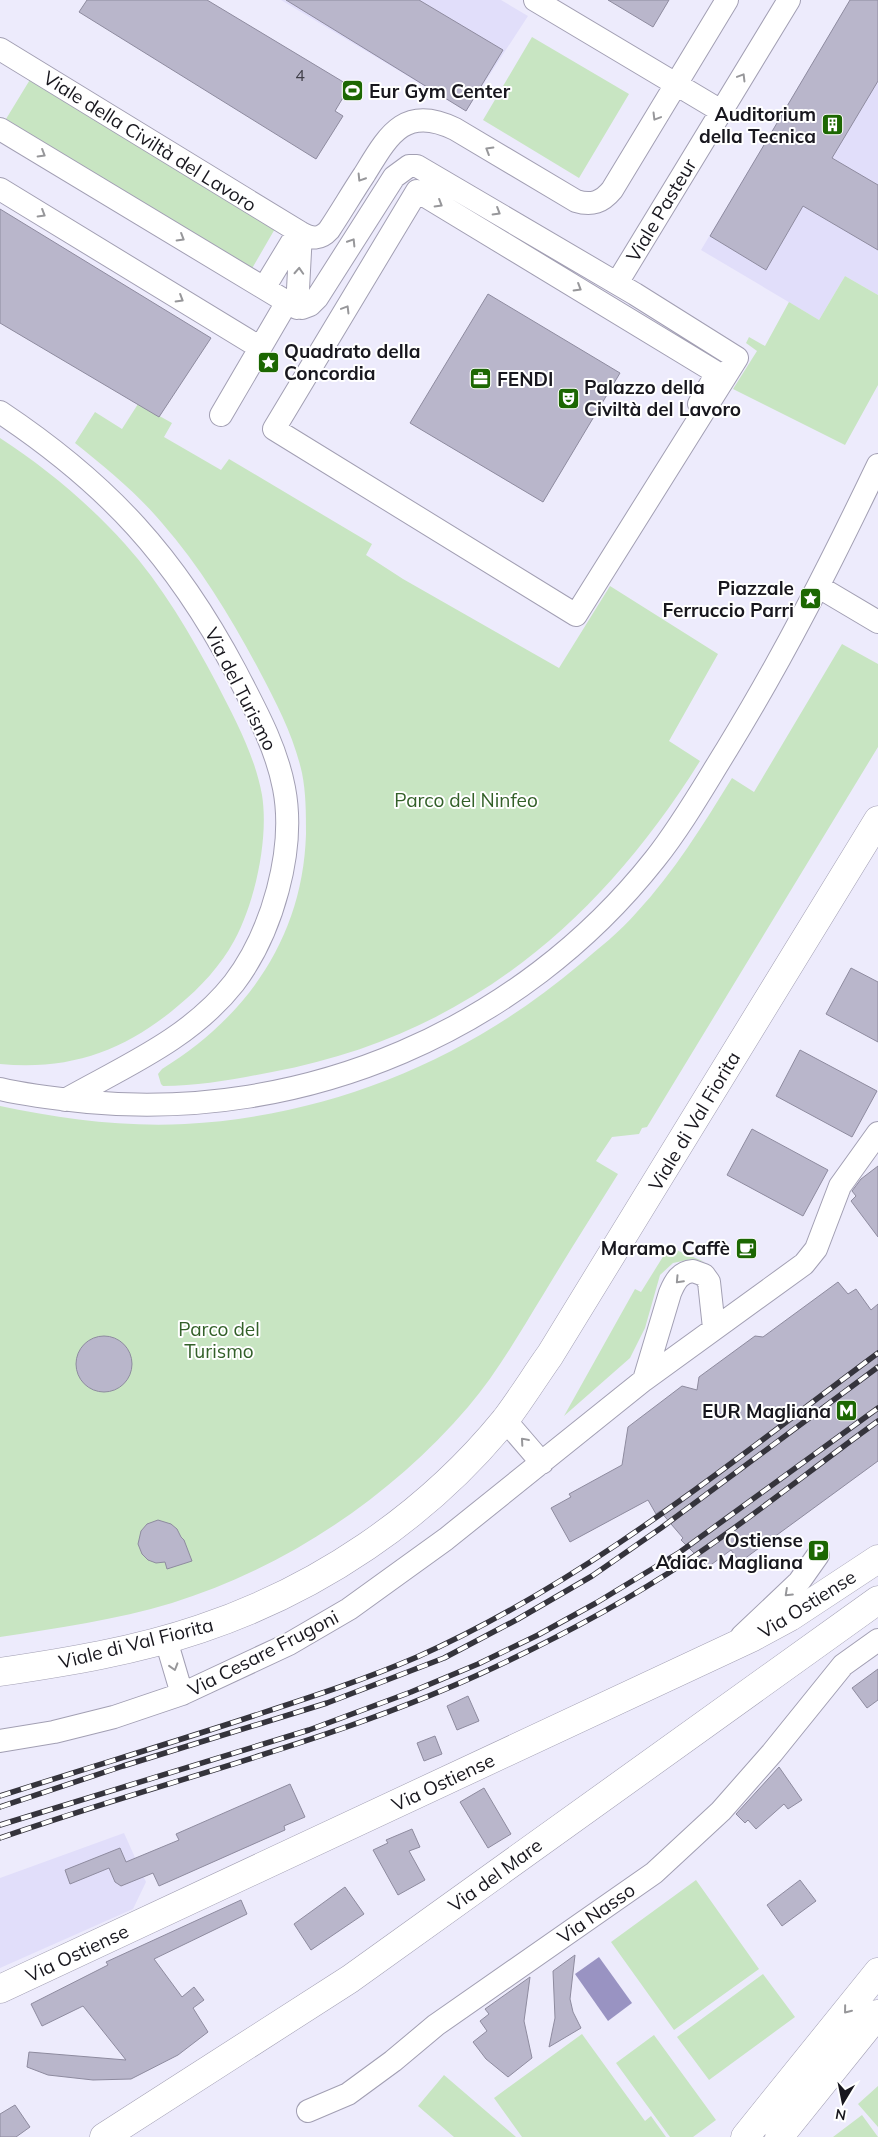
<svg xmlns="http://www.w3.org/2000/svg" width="878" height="2137" font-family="Mulish,sans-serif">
  <rect width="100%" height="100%" fill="#edebfc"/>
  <!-- built -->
  <path fill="#e1defa" d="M281,0H501L528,16L466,111Z
    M850,0H878V295L845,276L819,320L701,250Z
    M124,1833L146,1882L133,1909L0,1968V1878Z"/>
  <!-- green -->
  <path fill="#c8e5c2" d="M532,37L629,94L579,178L483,120Z
    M31,78L276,227L250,272L6,119Z
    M845,276L878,295V385L845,445L733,389L757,351L746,343L749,337L765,346L789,302L819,320Z
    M138,404L172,423L164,437L221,470L229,459L372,544L366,555L403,579L559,668L610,586L718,654L669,741L700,761C598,924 465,1036 272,1072C236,1079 200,1086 163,1086L161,1084L158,1074L162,1069C248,1016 303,936 306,834C306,813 306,793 302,773C294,737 277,704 260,672C232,619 201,568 162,523C137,493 105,467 75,443L95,412L122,429Z
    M0,438C45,467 89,504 125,544C162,585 191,635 217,684C235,719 255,756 262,795C269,838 255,903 234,941C221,965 200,988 179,1005C127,1050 70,1071 0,1064Z
    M842,644L878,664V747L647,1127L642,1128L639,1134L612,1137L596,1161L618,1174C593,1214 567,1255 543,1295C519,1334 497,1373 468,1407C391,1497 285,1568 172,1603C116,1620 58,1628 0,1637V1106C61,1119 122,1127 185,1124C331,1116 468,1059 579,965C599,948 620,932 637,912C674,872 703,825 732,778L754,792Z
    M669,1247L705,1262L692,1259L673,1263L660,1275L645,1328L630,1358L564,1416L635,1289L641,1292Z
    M696,1880L759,1969L674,2030L611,1942Z
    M763,1974L795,2017L709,2080L677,2037Z
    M582,2034L645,2121L651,2116L666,2137H522L494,2098Z
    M654,2035L716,2120L693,2137H670L616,2063Z
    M444,2075L516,2137H454L418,2106Z
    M878,2086V2127L858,2104Z
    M862,2115L878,2137H833Z"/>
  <!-- water -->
  <path fill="#9993c2" d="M599,1957L632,2003L608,2021L575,1974Z"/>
  <!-- building -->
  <path fill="#b9b6cb" stroke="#8e8b9f" d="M87,0H207L350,86L335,111L343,116L316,159L79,12Z
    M286,0H419L503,50L466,111Z
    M608,0H669L653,27Z
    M850,0H878V81L832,158L878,185V250L803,206L766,270L710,236Z
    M0,209L211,338L159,417L0,323Z
    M488,294L620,373L543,502L410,423Z
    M851,968L878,982V1042L826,1014Z
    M800,1050L877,1091L852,1137L776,1096Z
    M752,1129L828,1170L803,1216L727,1175Z
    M878,1166V1237L851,1201L856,1196L852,1191L861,1179Z
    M838,1282L848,1294L856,1289L871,1310L878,1304V1461L740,1562L731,1550L708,1567L681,1540L683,1538L660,1511L656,1514L648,1500L570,1542L551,1508L571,1497L569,1494L622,1465L628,1427L682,1386L697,1390L699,1377L755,1336L763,1337Z
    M76 1364a28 28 0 1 1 56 0a28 28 0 1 1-56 0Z
    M158,1520L171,1524L177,1529L181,1537L184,1540L192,1561L167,1569L165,1562L156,1563L148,1560L142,1554L138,1544L141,1531L147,1524Z
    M878,1669V1700L867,1708L852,1688Z
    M468,1696L479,1721L457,1730L447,1706Z
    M435,1736L442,1754L424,1761L417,1743Z
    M779,1767L802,1800L788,1809L784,1804L756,1829L748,1820L745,1823L736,1814Z
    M290,1784L305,1817L284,1826L285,1830L159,1886L153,1873L121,1886L115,1882L109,1868L70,1884L65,1870L120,1848L126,1862L179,1840L176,1834Z
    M484,1788L511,1834L488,1848L460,1802Z
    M412,1829L420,1847L409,1851L425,1880L398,1895L373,1850L388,1843L386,1840Z
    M800,1880L816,1901L782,1926L767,1905Z
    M345,1887L364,1914L311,1950L294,1924Z
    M241,1900L247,1914L154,1959L182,1997L194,1987L204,2000L193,2008L208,2032L178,2055L131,2079L93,2080L48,2075L27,2067L29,2052L126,2060L83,2006L42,2026L31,2004L108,1965L106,1962Z
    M575,1955L570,1999L573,2012L581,2028L549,2047L555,2018L553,1971Z
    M530,1977L524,2021L532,2058L508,2077L486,2059L473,2042L487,2031L480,2021L489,2014L485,2009Z
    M15,2105L30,2127L16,2137H0V2114Z"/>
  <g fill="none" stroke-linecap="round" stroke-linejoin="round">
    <defs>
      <path id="minor" d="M535,0L721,111
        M0,49L301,233C312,239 320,240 329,230C341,212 352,193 364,175C388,136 404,104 455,129L576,201C592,206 602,202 612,190L727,0
        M0,129L292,305L302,308L310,305L317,298L394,177L409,166H417L635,294L737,358L576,615L274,429L417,191L717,373L699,404L707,408
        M0,189L259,347
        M617,283L789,0
        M264,288L298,232
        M297,308L301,233
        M0,412C108,484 175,557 236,672C255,709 276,746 284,788C296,850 272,933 234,983C190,1039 125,1066 65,1100
        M221,415L287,302
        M819,587L878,622
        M0,1089C29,1096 59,1099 88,1102C305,1122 520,1030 655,859C682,825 704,786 727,749C784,656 831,563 878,465
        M644,1380L670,1293C675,1281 680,1272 693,1271L704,1275L709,1282L714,1328
        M505,1420L542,1463
        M742,1636L799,1582L818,1555
        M166,1640L182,1694
        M0,1741L54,1732L114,1717L182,1694L289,1644L349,1609L446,1539L644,1380L804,1264L816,1249L840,1186L878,1133
        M308,2111L348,2094L393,2061L436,2025L654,1873L721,1811L772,1753L843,1665L878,1640"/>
      <path id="major" d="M0,1672C67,1662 135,1651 200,1629C317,1590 426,1517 505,1420C521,1399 535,1376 550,1355L878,820
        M0,1989L753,1637L790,1617L878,1559
        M104,2137L350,1979L878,1600"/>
      <path id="highway" d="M745,2137L878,1972
        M779,2137L878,2014"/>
    </defs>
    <!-- minor casing -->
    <use href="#minor" stroke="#a29fb3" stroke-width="24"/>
    <!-- major casing -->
    <use href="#major" stroke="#a29fb3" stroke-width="29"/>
    <!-- highway casing -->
    <use href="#highway" stroke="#a29fb3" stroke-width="29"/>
    <!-- minor -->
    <use href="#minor" stroke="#fff" stroke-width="22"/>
    <!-- major -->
    <use href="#major" stroke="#fff" stroke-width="28"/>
    <!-- highway -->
    <use href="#highway" stroke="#fff" stroke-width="28"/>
    <defs>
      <path id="rail" d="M0,1796C87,1768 175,1742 262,1713C314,1696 366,1679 417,1657C586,1582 731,1462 878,1353
        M0,1807L123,1766L327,1703L444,1658L518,1619L592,1576L661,1528L878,1367
        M0,1825L309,1730L411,1692L478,1664L538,1635L596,1603L680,1552L878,1408
        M0,1838C160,1782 326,1744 480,1674C552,1641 622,1604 687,1561C753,1517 814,1467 878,1421"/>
    </defs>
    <!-- rail casing -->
    <use href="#rail" stroke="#35343c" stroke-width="5.5"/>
    <!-- rail -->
    <use href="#rail" stroke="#fff" stroke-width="4" stroke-dasharray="11" stroke-linecap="butt"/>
  </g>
  <!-- one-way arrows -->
  <defs><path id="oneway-chevron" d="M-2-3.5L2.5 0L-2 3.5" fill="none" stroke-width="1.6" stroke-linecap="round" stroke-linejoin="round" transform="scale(1.25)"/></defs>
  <g stroke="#97979a">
    <use href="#oneway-chevron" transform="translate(742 77) rotate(-59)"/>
    <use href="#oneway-chevron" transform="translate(656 117) rotate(121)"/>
    <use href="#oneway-chevron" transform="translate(489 150) rotate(-149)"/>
    <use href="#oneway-chevron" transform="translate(42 154) rotate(31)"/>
    <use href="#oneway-chevron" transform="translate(361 178) rotate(122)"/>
    <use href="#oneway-chevron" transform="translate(439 204) rotate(31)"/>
    <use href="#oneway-chevron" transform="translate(497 212) rotate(31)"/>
    <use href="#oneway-chevron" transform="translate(42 214) rotate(31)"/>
    <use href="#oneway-chevron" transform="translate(181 238) rotate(31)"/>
    <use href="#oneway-chevron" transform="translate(352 242) rotate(-58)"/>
    <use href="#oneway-chevron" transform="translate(299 271) rotate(-87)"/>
    <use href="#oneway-chevron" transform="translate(578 288) rotate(31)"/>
    <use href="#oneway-chevron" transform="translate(180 299) rotate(31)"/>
    <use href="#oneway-chevron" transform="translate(346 309) rotate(-59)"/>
    <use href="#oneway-chevron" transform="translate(679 1280) rotate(133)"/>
    <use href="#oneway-chevron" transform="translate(524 1441) rotate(-131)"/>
    <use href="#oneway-chevron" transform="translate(788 1593) rotate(137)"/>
    <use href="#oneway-chevron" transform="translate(174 1667) rotate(73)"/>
    <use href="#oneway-chevron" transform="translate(847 2010) rotate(129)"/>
  </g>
  <!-- icons -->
  <defs>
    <symbol id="stadium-square" viewBox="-11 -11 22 22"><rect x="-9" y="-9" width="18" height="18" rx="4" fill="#1c6702" stroke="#fff"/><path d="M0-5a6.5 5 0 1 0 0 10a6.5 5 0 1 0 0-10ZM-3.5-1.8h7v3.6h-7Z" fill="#fff"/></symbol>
    <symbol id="building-square" viewBox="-11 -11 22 22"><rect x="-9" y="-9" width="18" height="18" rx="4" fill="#1c6702" stroke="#fff"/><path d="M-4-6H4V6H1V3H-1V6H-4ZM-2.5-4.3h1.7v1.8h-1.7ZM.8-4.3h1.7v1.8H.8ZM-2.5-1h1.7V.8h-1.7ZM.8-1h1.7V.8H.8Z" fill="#fff"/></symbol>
    <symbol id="sight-square" viewBox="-11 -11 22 22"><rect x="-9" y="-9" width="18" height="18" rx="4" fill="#1c6702" stroke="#fff"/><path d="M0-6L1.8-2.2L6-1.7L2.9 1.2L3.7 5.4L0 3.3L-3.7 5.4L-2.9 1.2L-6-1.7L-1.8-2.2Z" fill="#fff"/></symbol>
    <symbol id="office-square" viewBox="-11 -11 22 22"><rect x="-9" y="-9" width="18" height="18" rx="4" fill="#1c6702" stroke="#fff"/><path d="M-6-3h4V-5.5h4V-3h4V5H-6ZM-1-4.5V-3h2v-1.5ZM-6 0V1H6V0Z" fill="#fff"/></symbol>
    <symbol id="theatre-square" viewBox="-11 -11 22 22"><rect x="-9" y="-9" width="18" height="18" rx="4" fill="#1c6702" stroke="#fff"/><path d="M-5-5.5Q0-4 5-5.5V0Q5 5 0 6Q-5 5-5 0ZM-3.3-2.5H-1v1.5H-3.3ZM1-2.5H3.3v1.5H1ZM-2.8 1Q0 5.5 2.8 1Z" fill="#fff"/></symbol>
    <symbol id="cafe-square" viewBox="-11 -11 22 22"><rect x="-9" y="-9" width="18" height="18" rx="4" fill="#1c6702" stroke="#fff"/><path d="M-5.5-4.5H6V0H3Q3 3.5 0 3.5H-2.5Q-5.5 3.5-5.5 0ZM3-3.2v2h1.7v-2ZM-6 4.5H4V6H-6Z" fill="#fff"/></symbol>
    <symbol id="metro-square" viewBox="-11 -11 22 22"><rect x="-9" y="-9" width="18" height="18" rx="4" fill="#1c6702" stroke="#fff"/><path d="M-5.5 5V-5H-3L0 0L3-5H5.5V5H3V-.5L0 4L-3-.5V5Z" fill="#fff"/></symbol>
    <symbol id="parking-square" viewBox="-11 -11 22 22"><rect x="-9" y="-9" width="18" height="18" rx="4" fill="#1c6702" stroke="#fff"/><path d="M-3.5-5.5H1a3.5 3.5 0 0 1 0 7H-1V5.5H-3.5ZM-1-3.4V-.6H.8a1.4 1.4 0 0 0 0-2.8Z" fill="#fff"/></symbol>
  </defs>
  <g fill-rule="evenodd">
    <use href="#stadium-square" x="340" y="78" width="25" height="25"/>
    <use href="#building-square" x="820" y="112" width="25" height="25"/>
    <use href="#sight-square" x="256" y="350" width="25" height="25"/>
    <use href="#office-square" x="468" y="366" width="25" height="25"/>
    <use href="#theatre-square" x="556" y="386" width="25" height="25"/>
    <use href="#sight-square" x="798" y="586" width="25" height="25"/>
    <use href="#cafe-square" x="734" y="1236" width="25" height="25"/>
    <use href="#metro-square" x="834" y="1398" width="25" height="25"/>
    <use href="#parking-square" x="806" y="1538" width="25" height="25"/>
  </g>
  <g text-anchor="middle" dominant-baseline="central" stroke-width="4" stroke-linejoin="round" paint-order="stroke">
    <!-- number labels -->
    <g font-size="16" fill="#403f49">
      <text x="300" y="75">4</text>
    </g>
    <!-- poi labels -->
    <g font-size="19" font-weight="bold" fill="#18171e" stroke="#fff" text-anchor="end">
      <text x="369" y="91" text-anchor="start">Eur Gym Center</text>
      <text x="816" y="114">Auditorium<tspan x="816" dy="22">della Tecnica</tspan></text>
      <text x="284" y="351" text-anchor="start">Quadrato della<tspan x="284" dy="22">Concordia</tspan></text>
      <text x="497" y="379" text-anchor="start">FENDI</text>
      <text x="584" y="387" text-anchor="start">Palazzo della<tspan x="584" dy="22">Civiltà del Lavoro</tspan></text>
      <text x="794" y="588">Piazzale<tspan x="794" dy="22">Ferruccio Parri</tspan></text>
      <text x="730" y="1248">Maramo Caffè</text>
      <text x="831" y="1411">EUR Magliana</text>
      <text x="803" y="1540">Ostiense<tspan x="803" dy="22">Adiac. Magliana</tspan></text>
    </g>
    <!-- street labels -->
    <g font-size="19" fill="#18171e" stroke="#fff">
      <text transform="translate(150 141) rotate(32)">Viale della Civiltà del Lavoro</text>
      <text transform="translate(661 210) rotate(-59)">Viale Pasteur</text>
      <text transform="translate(241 689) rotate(63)">Via del Turismo</text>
      <text transform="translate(694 1121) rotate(-59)">Viale di Val Fiorita</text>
      <text transform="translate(807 1604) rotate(-32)">Via Ostiense</text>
      <text transform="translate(136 1643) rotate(-14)">Viale di Val Fiorita</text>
      <text transform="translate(263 1653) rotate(-27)">Via Cesare Frugoni</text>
      <text transform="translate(443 1782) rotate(-25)">Via Ostiense</text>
      <text transform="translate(495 1875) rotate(-36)">Via del Mare</text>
      <text transform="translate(596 1913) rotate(-35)">Via Nasso</text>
      <text transform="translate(77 1953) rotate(-25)">Via Ostiense</text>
    </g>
    <!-- park labels -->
    <g font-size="19" fill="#336029" stroke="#fff">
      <text x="466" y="800">Parco del Ninfeo</text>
      <text x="219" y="1329">Parco del<tspan x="219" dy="22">Turismo</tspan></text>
    </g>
  </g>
  <!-- north arrow -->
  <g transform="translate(843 2102) rotate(190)" stroke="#ffffff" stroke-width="4" paint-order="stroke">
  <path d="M0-4L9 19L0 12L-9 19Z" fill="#18171e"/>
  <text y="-8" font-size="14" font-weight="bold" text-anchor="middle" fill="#18171e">N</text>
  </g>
</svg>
